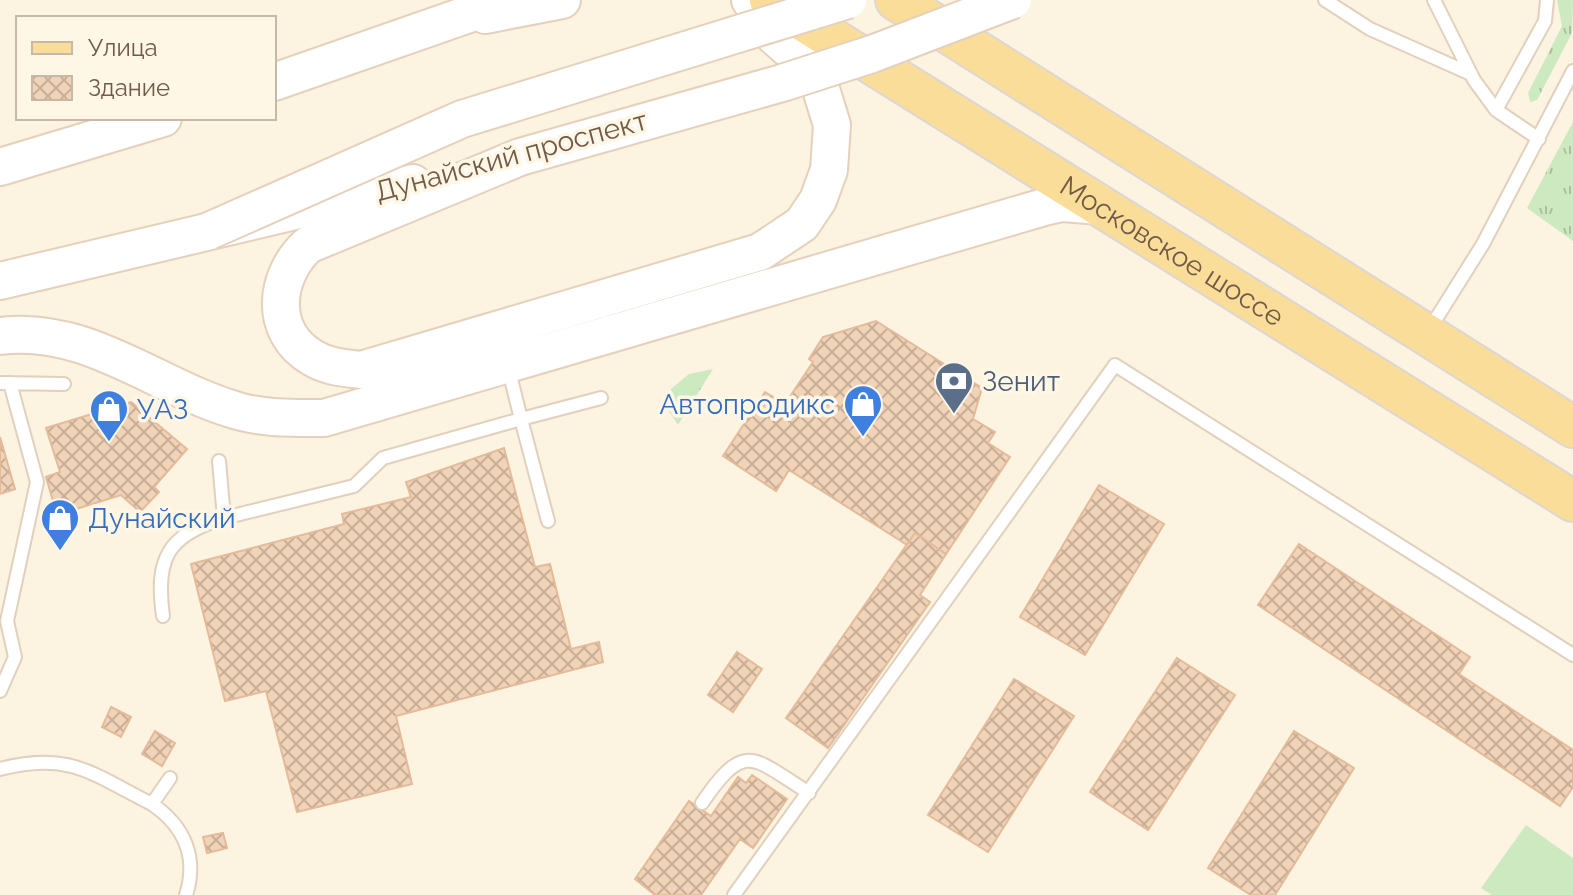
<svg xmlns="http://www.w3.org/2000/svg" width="1573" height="895" font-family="Raleway,sans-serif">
  <defs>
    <pattern id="grass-tufts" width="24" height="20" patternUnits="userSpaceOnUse" patternTransform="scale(2)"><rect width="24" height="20" fill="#cde9c0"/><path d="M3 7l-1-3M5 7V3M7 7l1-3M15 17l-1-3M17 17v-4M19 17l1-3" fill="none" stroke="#abc09e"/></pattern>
    <pattern id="building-cross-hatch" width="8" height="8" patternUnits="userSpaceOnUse" patternTransform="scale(2)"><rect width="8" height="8" fill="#f1d3b8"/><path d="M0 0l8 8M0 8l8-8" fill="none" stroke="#c8ae98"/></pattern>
  </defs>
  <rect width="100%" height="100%" fill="#fcf3e0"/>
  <!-- grass -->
  <path fill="url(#grass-tufts)" d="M1557,0H1573L1572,33L1537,100L1530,102L1528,93L1562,26Z
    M1573,122V241L1527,208Z
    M713,369L678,425L669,411L671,389L689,374Z"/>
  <!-- garden -->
  <path fill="#cde9c0" d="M1526,825L1573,858V895H1492L1481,888Z"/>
  <!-- building -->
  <path fill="url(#building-cross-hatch)" stroke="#e3bb99" stroke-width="2" d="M876,321L982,388L973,419L995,432L988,443L1010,457L946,554L915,533L907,545L789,470L776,491L723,456L765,392L785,404L813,362L809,359L823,337Z
    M131,402L187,449L154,487L159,492L140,512L121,495L57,515L46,477L60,472L46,428Z
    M0,437L15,489L0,494Z
    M504,448L535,567L550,564L571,649L599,642L603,662L396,716L412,784L297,812L266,691L225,701L191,564L344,524L342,514L411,497L406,482Z
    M1099,485L1164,524L1085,655L1020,617Z
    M915,533L946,554L920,595L930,602L828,748L786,718Z
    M1299,544L1470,657L1459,674L1573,750V787L1560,806L1258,605Z
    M737,652L762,669L733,712L708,695Z
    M1177,658L1235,695L1148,830L1090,792Z
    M1014,679L1074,716L988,852L928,815Z
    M111,707L131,717L121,737L102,727Z
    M155,731L175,743L162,766L142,754Z
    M1294,731L1354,768L1275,895H1251L1208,868Z
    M752,775L787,799L753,848L740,839L701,895H655L635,879L689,801L711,816L738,777L746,783Z
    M223,833L227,848L207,853L203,837Z"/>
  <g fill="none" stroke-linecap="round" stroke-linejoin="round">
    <defs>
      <path id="lane" d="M1325,0L1370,29L1471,74
        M1434,0L1474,80L1496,110L1539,139
        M1496,110L1545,21L1547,0
        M1429,330L1483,244L1573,71
        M508,367L521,419L601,398
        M0,383L64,384
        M224,518L354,486L383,458L521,419L548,521
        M163,616C155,559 167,535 224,518L219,461
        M0,691L15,657L7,621L37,482L10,383
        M0,769C70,751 92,774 152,804L170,778
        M702,803C745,740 752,757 809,793
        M152,804C184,826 198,857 186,895
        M734,895L1115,365L1573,655"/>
      <path id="secondary" d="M485,15L562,0
        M274,82L509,0
        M520,157L308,245C274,276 268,332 313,358C328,367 344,368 361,370L760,252L802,224L818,200L829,170L832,125L816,73L774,36L750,0
        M0,167L163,118
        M0,281L413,183
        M0,336C89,325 157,388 238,411C266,419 295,418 324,418L1044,207L1062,203L1101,206"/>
      <g id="primary">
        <path id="s1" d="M770,0L1573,501"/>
        <path d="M896,0L1573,427"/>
      </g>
    </defs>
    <!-- lane casing -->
    <use href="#lane" stroke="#e0d0bd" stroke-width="16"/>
    <!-- secondary casing -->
    <use href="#secondary" stroke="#e5d1bb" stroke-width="40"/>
    <!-- primary casing -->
    <use href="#primary" stroke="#ddd7d3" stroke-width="44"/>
    <!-- lane -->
    <use href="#lane" stroke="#fff" stroke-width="12"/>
    <!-- secondary -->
    <use href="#secondary" stroke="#fff" stroke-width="36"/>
    <!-- primary -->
    <use href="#primary" stroke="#fadd99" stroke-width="40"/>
    <defs>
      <path id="secondary-bridge" d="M520,157L782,83L872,54L1013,0
        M209,231L462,119L848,0"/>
    </defs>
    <!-- secondary-bridge casing -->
    <use href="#secondary-bridge" stroke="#e5d1bb" stroke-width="40" stroke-linecap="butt"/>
    <!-- secondary-bridge -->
    <use href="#secondary-bridge" stroke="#fff" stroke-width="36"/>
  </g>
  <!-- icons -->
  <defs>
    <symbol id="bank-pin" viewBox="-11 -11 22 30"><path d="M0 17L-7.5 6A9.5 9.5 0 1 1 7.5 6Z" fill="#5c6f8a" stroke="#fff7e6"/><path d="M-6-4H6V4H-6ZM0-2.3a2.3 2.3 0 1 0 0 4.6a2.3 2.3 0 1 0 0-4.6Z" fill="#fff"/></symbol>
    <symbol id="shop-pin" viewBox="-11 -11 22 30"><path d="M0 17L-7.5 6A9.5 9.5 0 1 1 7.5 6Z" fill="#3f7fe0" stroke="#fff7e6"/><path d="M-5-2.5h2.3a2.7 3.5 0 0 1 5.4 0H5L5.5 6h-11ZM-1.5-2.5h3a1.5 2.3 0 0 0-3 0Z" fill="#fff"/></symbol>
  </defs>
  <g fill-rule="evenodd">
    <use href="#bank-pin" x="932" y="359" width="44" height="60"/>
    <use href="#shop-pin" x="841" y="382" width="44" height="60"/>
    <use href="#shop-pin" x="87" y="387" width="44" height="60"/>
    <use href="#shop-pin" x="38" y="496" width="44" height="60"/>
  </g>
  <g text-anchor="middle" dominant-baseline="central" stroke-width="7" stroke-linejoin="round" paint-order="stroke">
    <!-- street labels -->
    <g font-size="28" fill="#725a48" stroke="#fff7e6">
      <text transform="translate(511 156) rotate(-15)">Дунайский проспект</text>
      <text stroke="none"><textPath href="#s1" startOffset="474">Московское шоссе</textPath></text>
    </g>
    <!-- service labels -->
    <g font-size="28" fill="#4e5e75" stroke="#fff7e6" text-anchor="start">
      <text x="982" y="381">Зенит</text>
    </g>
    <!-- shop labels -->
    <g font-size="28" fill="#366cbe" stroke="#fff7e6" text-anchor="start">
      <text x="835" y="404" text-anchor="end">Автопродикс</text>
      <text x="137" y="409">УАЗ</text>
      <text x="88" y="518">Дунайский</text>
    </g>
  </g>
  <!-- legend -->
  <rect x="16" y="16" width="260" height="104" fill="#fff7e6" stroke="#c7b8a7" stroke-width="2"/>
  <rect x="32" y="42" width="40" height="12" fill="#fadd99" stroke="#c7b8a7" stroke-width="2"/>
  <text x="88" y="56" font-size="24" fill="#725a48">Улица</text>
  <rect x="32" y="76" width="40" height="24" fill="url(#building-cross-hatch)" stroke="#c7b8a7" stroke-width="2"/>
  <text x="88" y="96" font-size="24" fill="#725a48">Здание</text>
</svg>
